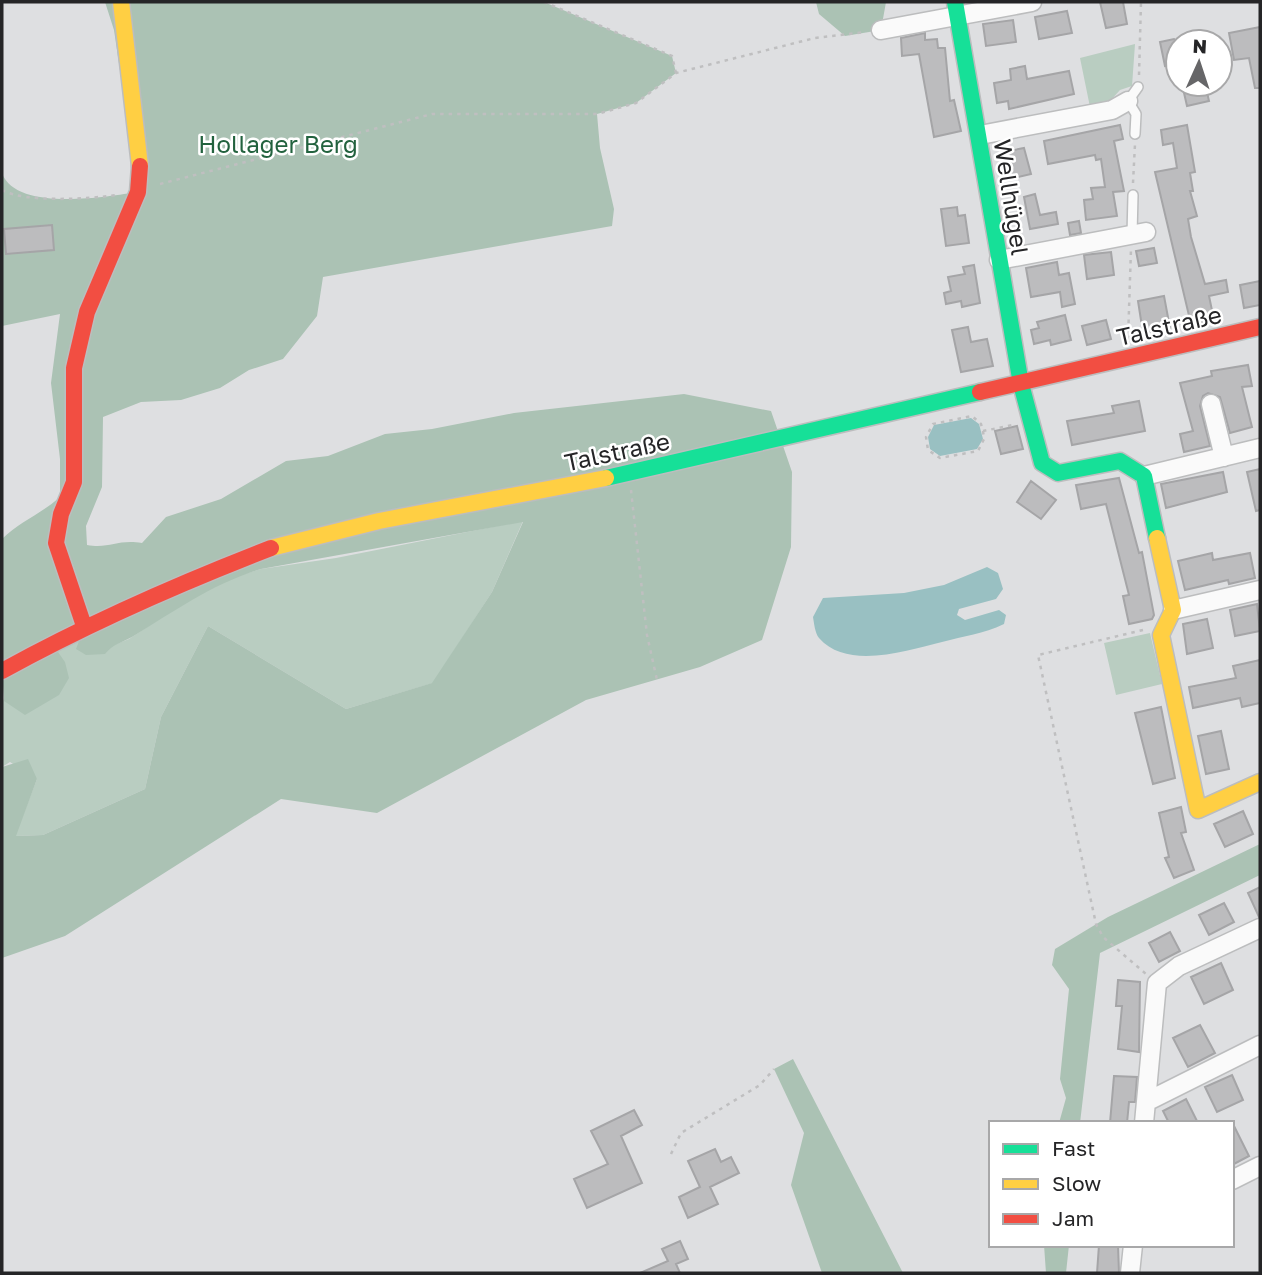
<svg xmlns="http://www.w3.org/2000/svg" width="1262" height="1275" font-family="'Golos Text',sans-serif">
  <rect width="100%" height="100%" fill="#dedfe1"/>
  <!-- green -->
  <path fill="#b9cdc1" d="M1135,44L1132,86L1120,90L1109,102L1090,107L1080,58Z
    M523,521L492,592L433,683L346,709L208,626L161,717L145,789L43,835L15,836L37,779L10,762L2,767V695L4,701L53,645L84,626L111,646L129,639L192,597L227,579L261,569L336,558Z
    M1150,633L1162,684L1116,695L1104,643Z"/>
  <!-- forest -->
  <path fill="#abc2b4" d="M105,2H544L672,56L676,73L636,103L597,114L600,148L614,209L612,226L323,277L317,316L283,359L249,370L220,388L181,400L141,402L103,417L102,487L86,526L87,545C110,549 117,539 142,543L166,517L221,499L286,461L328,456L385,434L432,429L514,413L684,394L771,411L792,472L791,547L762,640L700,667L586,700L377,813L281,799L65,936L2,958V767L28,759L37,779L16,836L43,835L145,789L161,717L208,626L346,709L432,683L492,592L523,522L261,569C212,584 175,611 132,637C121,643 113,644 105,654L86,655L76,649L84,628L2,670V539C19,522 41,514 60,497V459L51,383L60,314L2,326V173C16,212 105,197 138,192L114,30Z
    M816,2H886L881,30L845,36L819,14Z
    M53,645L65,662L69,678L59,695L25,715L4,701L2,671Z
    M1260,844V875L1100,953L1080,1123H1059L1066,1098L1060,1079L1069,989L1052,965L1055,949L1108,917Z
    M793,1059L903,1273H822L791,1185L804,1133L774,1069Z
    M1044,1245H1069L1066,1273H1046Z"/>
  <!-- water -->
  <path fill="#99c0c2" d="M971,418L979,424L983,439L977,449L940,456L930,449L928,437L934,425Z
    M987,567L998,573L1003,589L996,599L959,609L957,615L965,620L999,610L1006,615L1004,624C983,634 964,636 942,642C908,650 848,671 819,638C815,633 814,623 813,617L823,598L904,593L944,585Z"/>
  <!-- building -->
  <path fill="#bcbcbe" stroke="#a5a5a7" stroke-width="2" d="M1100,2H1123L1127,24L1106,28Z
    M1067,11L1072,33L1039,39L1035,17Z
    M1013,20L1016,42L986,46L983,24Z
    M1260,27V88H1255L1249,58L1234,60L1229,33Z
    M925,33V40L937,39L938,48H945L950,101L954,100L961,131L934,137L919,54L902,56L901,38Z
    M1174,39L1178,42V64L1165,66L1160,42Z
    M1025,66L1027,79L1069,71L1074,94L1009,109L1008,101L997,103L994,83L1011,80L1010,69Z
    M1182,84H1205L1209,101L1187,106Z
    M1120,125L1123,139L1114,141L1124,191L1113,192L1117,216L1086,220L1084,200L1093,199L1091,188L1105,187L1101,159L1096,160L1095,155L1048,164L1044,141Z
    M1187,125L1195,172L1190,173L1193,191H1190L1197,216L1188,219L1191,237L1205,284L1226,280L1228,292L1209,296L1214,320L1191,324L1155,172L1177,168L1173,143L1163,145L1161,130Z
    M1024,148L1031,174L1005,180L999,153Z
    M1035,194L1040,215L1056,212L1058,224L1030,229L1024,197Z
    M957,207L958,216L965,215L969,243L946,246L941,209Z
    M1079,221L1081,233L1070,235L1068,223Z
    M52,225L54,250L6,254L4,229Z
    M1154,248L1157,263L1139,266L1136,251Z
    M1111,252L1114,275L1087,279L1084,255Z
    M1057,262L1059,275L1069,273L1075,304L1062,307L1060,292L1031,297L1026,268Z
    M974,265L980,303L962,307L961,301L946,304L944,293L951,291L948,277L965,274L963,267Z
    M1260,281V305L1244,308L1240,285Z
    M1164,296L1170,328L1143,333L1138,301Z
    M1065,315L1071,340L1051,345L1050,340L1034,344L1031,330L1039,328L1037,322Z
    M1106,320L1111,339L1087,345L1082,326Z
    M968,327L971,342L987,339L993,366L961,372L952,330Z
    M1248,365L1252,386L1242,387L1252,427L1230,433L1220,397L1208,393L1203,396L1200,406L1210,446L1184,452L1180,434L1193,431L1180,383L1212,376L1211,371Z
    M1139,401L1145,431L1072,445L1067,421L1114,413L1112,406Z
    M1017,426L1023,449L1001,454L995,431Z
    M1260,469V510L1256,511L1247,472Z
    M1223,472L1227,492L1166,508L1161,484Z
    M1119,478L1139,553L1142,552L1154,615L1152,619L1129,624L1123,596L1129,595L1106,504L1081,509L1076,485Z
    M1031,481L1056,500L1041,519L1017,502Z
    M1212,553L1213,560L1250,553L1255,578L1229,584L1228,580L1185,590L1178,561Z
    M1257,604L1260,631L1235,636L1230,610Z
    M1207,619L1213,648L1187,654L1183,624Z
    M1260,660V703L1242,707L1240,698L1193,708L1189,687L1236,678L1233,666Z
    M1161,707L1175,778L1153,784L1135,713Z
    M1221,731L1229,769L1206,774L1198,736Z
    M1181,807L1186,832L1181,833L1194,870L1174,878L1165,858L1169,857L1159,813Z
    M1243,811L1253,834L1225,847L1214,824Z
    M1260,887V917H1259L1248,893Z
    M1224,903L1234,922L1209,935L1199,915Z
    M1170,932L1180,951L1159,962L1149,943Z
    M1221,963L1233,990L1204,1004L1191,977Z
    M1118,980L1140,982L1139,1052L1118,1049L1122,1006H1116Z
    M1200,1025L1215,1053L1188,1067L1173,1038Z
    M1232,1075L1243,1100L1217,1112L1205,1087Z
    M1114,1076L1137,1077L1135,1102H1129L1127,1123H1110Z
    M1186,1099L1198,1123H1169L1163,1111Z
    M634,1110L642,1125L621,1136L642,1183L587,1208L574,1179L608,1164L591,1131Z
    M1232,1122L1249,1156L1232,1165Z
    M715,1149L721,1162L731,1157L739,1173L710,1187L718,1204L688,1218L679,1197L700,1187L688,1161Z
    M680,1241L688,1259L676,1264L680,1273H640L668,1261L662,1249Z
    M1099,1245H1118L1119,1273H1097Z"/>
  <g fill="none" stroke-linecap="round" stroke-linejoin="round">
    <defs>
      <path id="lane" d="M1135,134L1136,114L1128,101L1138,87
        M1132,235L1133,195"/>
      <path id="street" d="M881,30L1032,2
        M980,135L1112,110L1128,101
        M999,260L1146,232
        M1211,404L1224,457
        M1144,476L1260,448
        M1173,610L1260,590
        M1146,1102L1260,1045
        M1144,1123L1157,983L1179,966L1260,928
        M1232,1180L1260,1166
        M1130,1273L1133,1245"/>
      <path id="fast" d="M955,2L1021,384L1042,463L1058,473L1120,461L1144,476L1157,538
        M606,478L980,392"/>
      <path id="slow" d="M121,2L140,166
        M1157,538L1173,610L1161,635L1198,810L1260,782
        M271,548L379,521L606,478"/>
      <path id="jam" d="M980,392L1260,327
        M84,626L56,543L61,514L74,482V368L87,312L138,192L140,166
        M2,671C89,623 178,584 271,548"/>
    </defs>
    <!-- lane casing -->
    <use href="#lane" stroke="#bcbdbe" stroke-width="12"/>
    <!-- street casing -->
    <use href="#street" stroke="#bcbdbe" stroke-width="21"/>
    <!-- fast casing -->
    <use href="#fast" stroke="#bcbdbe" stroke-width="19"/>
    <!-- slow casing -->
    <use href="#slow" stroke="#bcbdbe" stroke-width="19"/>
    <!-- jam casing -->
    <use href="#jam" stroke="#bcbdbe" stroke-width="19"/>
    <!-- path -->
    <path stroke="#bfbfc0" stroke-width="2.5" stroke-dasharray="3.5 5" stroke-linecap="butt" d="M544,2L672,56L676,73
      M1139,75L1141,2
      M1133,183L1135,144
      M160,184L432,114H597L636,103L676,73L815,38L866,32
      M2,190C25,203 90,199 116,195
      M1128,340L1131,249
      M983,431L984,439L978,451L940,458L928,450L926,437L933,424L972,416L981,424L983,431L1013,425
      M631,490L647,635L657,680
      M1143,630L1038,655L1096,924L1103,937L1146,974
      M671,1154L681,1133L760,1085L774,1069"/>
    <!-- lane -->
    <use href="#lane" stroke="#fafafa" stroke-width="9"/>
    <!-- street -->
    <use href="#street" stroke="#fafafa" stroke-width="18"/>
    <!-- fast -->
    <use href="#fast" stroke="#16e098" stroke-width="16"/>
    <!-- slow -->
    <use href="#slow" stroke="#ffcf43" stroke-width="16"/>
    <!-- jam -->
    <use href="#jam" stroke="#f24e42" stroke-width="16"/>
  </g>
  <g text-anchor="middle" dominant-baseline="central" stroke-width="5" stroke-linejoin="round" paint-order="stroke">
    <!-- park labels -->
    <g font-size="24" fill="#22623e" stroke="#fff">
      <text x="278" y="143">Hollager Berg</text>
    </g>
    <!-- street labels -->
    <g font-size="24" fill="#252527" stroke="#fff">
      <text transform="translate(1012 197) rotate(81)">Wellhügel</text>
      <text transform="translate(1169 325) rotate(-13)">Talstraße</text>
      <text transform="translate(617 451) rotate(-12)">Talstraße</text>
    </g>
  </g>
  <!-- border -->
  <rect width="1262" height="1275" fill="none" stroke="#252527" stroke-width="7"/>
  <!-- legend -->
  <rect x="989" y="1121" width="245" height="126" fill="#ffffff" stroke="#a8a8a9" stroke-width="2"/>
  <rect x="1003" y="1144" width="35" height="10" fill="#16e098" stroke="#a8a8a9" stroke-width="2"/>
  <text x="1052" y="1156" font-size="21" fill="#252527">Fast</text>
  <rect x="1003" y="1179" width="35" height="10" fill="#ffcf43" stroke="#a8a8a9" stroke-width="2"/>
  <text x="1052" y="1191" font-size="21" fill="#252527">Slow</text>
  <rect x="1003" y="1214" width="35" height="10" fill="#f24e42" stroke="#a8a8a9" stroke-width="2"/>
  <text x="1052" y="1226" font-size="21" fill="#252527">Jam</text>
  <!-- north arrow -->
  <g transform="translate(1199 63) rotate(3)"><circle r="33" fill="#ffffff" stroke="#a8a8a9" stroke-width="2"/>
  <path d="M0-5L12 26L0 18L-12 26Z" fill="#666668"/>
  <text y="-10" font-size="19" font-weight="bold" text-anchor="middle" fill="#252527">N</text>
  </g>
</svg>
